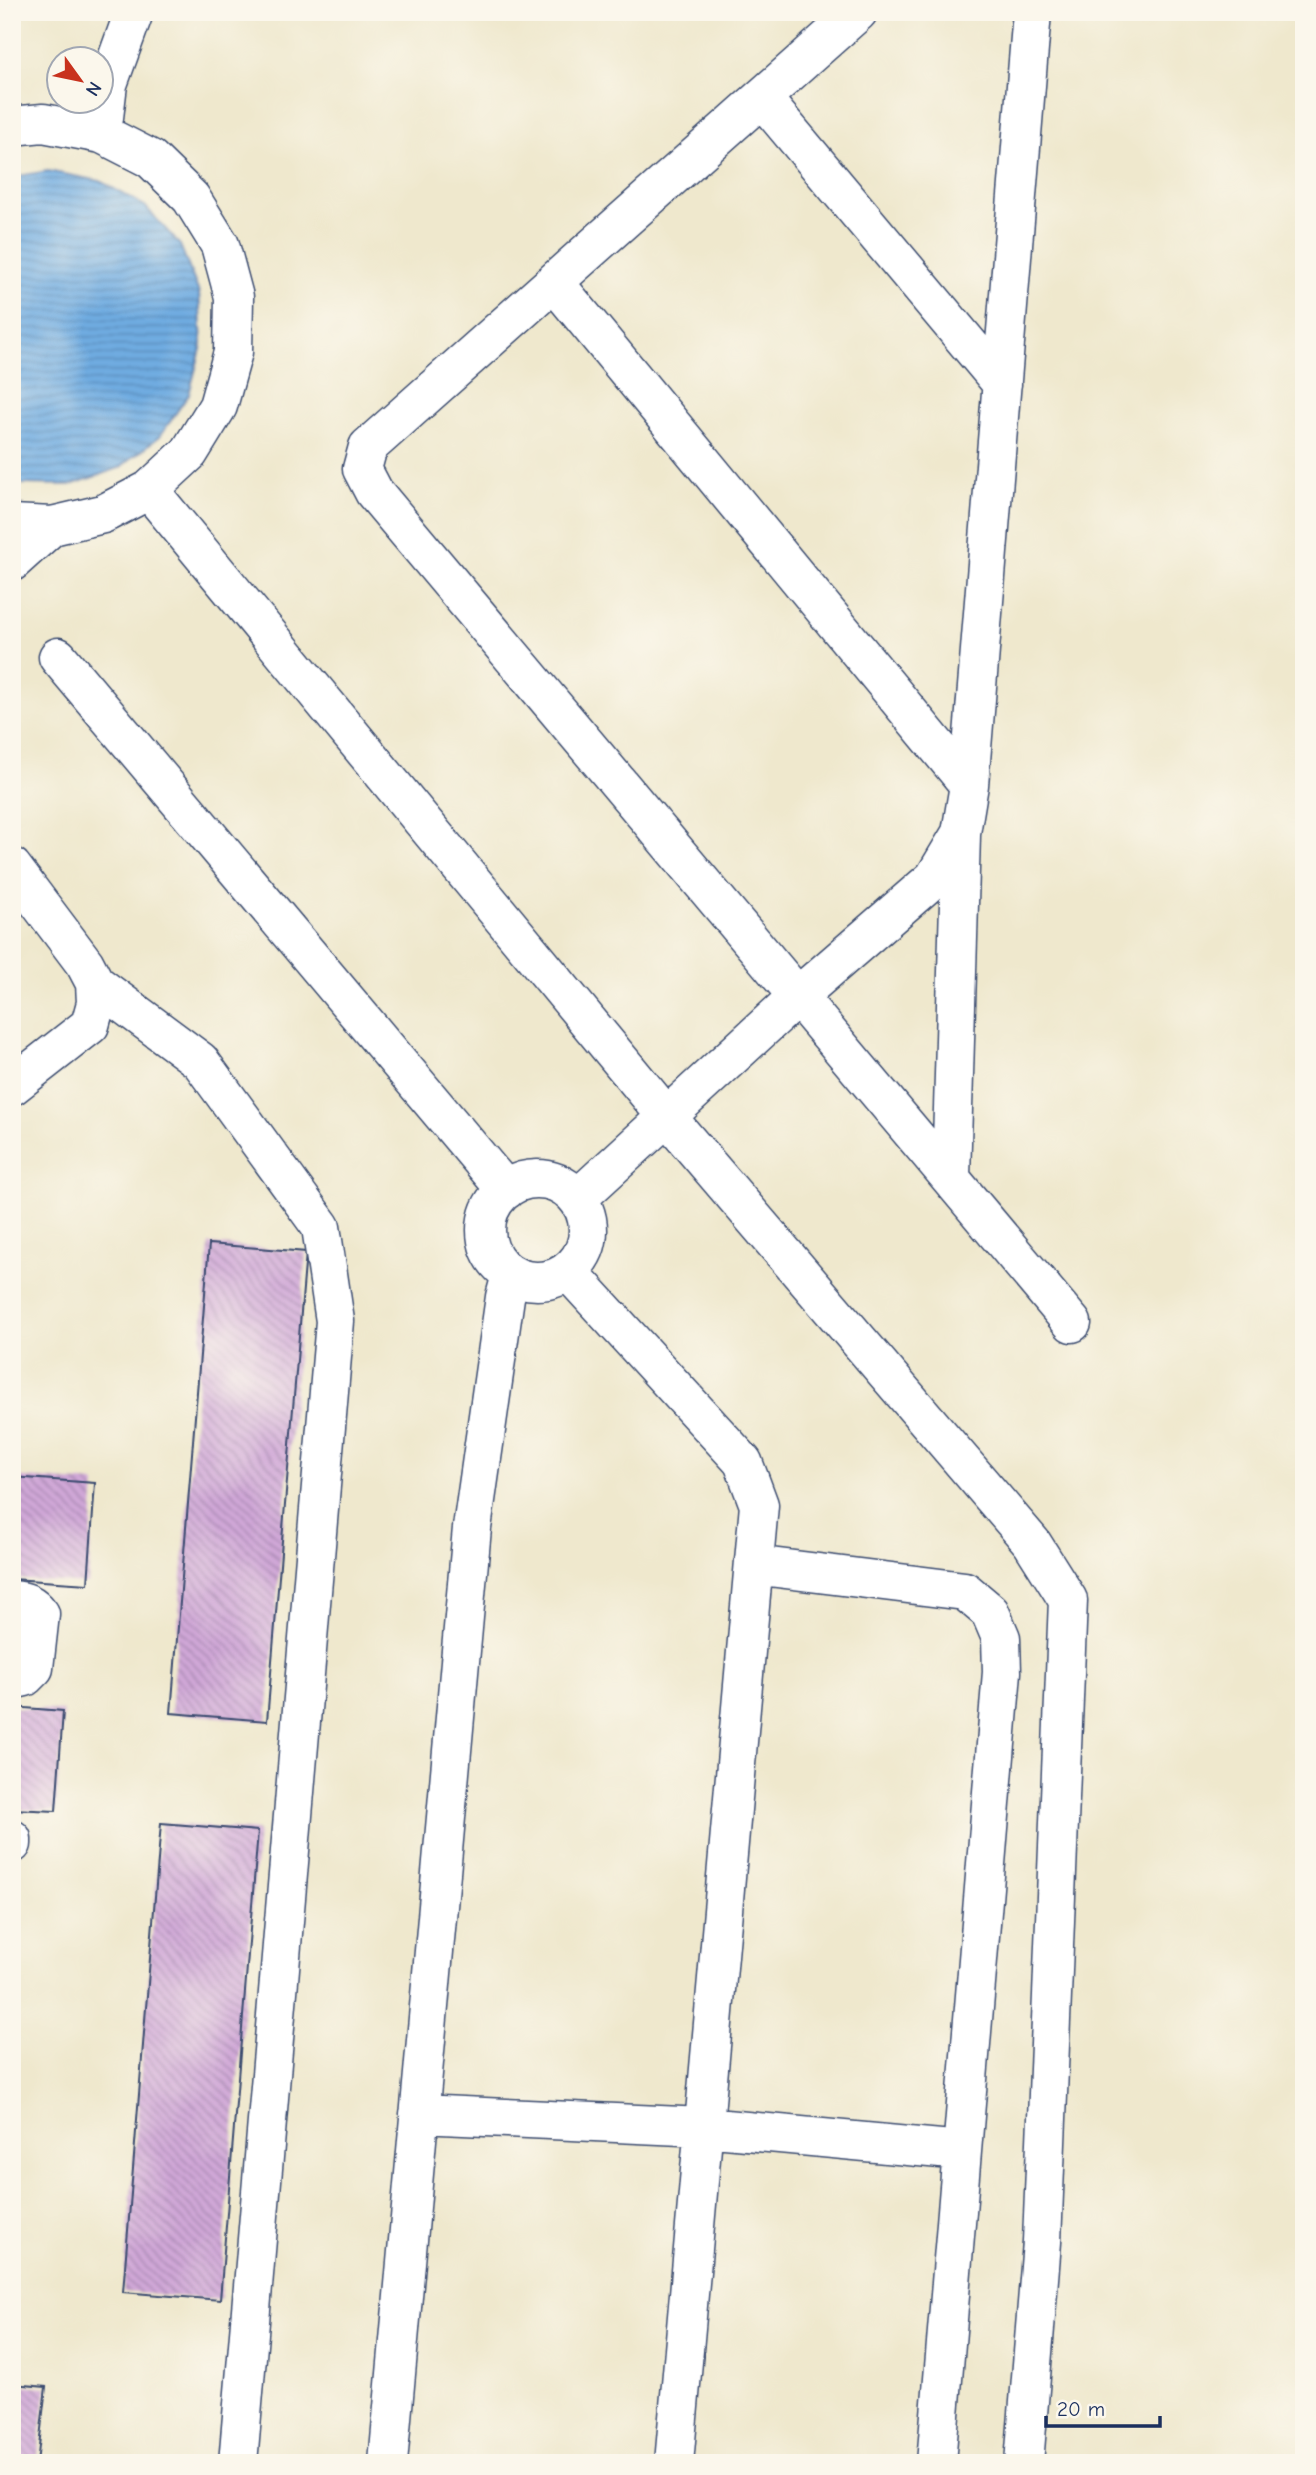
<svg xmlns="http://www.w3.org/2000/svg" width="1316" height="2475" font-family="'Comic Neue',sans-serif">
  <defs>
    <pattern id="water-rules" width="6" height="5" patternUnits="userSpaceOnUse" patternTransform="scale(1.75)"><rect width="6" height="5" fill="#6face1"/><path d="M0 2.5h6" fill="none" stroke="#5a8cba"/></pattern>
    <pattern id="building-back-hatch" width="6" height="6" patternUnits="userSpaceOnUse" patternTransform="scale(1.75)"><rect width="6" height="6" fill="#d0a7d7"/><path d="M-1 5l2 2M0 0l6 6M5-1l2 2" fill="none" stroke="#a888b2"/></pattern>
  </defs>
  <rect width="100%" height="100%" fill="#fbf7ec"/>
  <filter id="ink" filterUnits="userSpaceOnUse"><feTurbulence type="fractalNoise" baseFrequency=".0143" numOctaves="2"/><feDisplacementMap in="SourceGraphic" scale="14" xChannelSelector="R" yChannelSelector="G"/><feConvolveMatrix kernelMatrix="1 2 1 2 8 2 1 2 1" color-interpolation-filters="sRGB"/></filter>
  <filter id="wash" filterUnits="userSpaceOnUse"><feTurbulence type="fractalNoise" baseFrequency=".00686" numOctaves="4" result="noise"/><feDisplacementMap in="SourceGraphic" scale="28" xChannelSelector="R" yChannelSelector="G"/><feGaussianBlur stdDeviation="1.57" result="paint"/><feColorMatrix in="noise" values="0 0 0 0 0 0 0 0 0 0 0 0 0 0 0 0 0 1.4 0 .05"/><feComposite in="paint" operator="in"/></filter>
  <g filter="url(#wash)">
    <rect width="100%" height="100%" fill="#efe8cd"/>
    <!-- water -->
    <path fill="url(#water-rules)" stroke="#456ea0" stroke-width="2" d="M48,171L100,181L145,206L180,245L199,293L202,345L189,394L160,436L119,468L71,485L20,484L12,482V177Z"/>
    <g id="blocks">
      <!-- building -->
      <path fill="url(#building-back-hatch)" d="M209,1244L306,1252L267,1721L171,1713Z
        M12,1477L95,1483L88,1584L12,1579Z
        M12,1707L63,1711L56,1811L12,1809Z
        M161,1823L258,1831L220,2300L123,2292Z
        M12,1930H19L14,1993H12Z
        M12,2384L46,2387L37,2463H12Z"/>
    </g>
  </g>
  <g filter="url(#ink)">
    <use href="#blocks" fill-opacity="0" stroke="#3b4b6f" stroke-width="2"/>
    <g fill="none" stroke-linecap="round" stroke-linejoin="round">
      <defs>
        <path id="street" d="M858,12L368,447L362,469L374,492L1072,1323
          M762,98L1002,384
          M12,126L43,123L102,134L151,159L191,198L220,245L234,297L233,352L218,406L189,453L149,490L103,514L52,526L12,524
          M102,134L108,84L134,12
          M554,282L969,785
          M149,490L667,1117L1032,1543L1068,1600L1042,2242L1024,2463
          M12,562L52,526
          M58,657L506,1190
          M12,867L85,964L95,983L96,1003L90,1025L12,1086
          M95,983L200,1061L321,1227L335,1321L238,2463
          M951,1177L961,835
          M486 1230a51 51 0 1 1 102 0a51 51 0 1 1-102 0Z
          M578,1198L798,996L934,878L961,833L969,785L1032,12
          M568,1271L743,1462L759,1505L674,2463
          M754,1565L965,1591L990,1612L1001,1638L1002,1672L936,2463
          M12,1600C25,1601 32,1603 40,1614L34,1668L25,1677L12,1680
          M12,1839V1844
          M419,2114L704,2127L962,2151
          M388,2463L472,1528L505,1297L511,1275"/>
      </defs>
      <!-- street casing -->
      <use href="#street" stroke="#3b4b6f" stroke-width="41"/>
      <!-- street -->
      <use href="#street" stroke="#fff" stroke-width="38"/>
    </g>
  </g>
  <!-- margin -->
  <rect width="1316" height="2475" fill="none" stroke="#fbf7ec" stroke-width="42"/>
  <!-- north arrow -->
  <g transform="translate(80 80) rotate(123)"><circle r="33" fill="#fbf7ec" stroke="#a1a7b3" stroke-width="2"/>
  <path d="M0-5L12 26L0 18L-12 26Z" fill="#c8321e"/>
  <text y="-10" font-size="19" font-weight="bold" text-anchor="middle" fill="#1b2f5e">N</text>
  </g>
  <!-- scale -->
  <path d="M1046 2416v10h114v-10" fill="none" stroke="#1b2f5e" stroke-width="3.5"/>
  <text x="1057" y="2416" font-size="21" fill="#1b2f5e" stroke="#fbf7ec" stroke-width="5" paint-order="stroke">20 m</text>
</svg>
